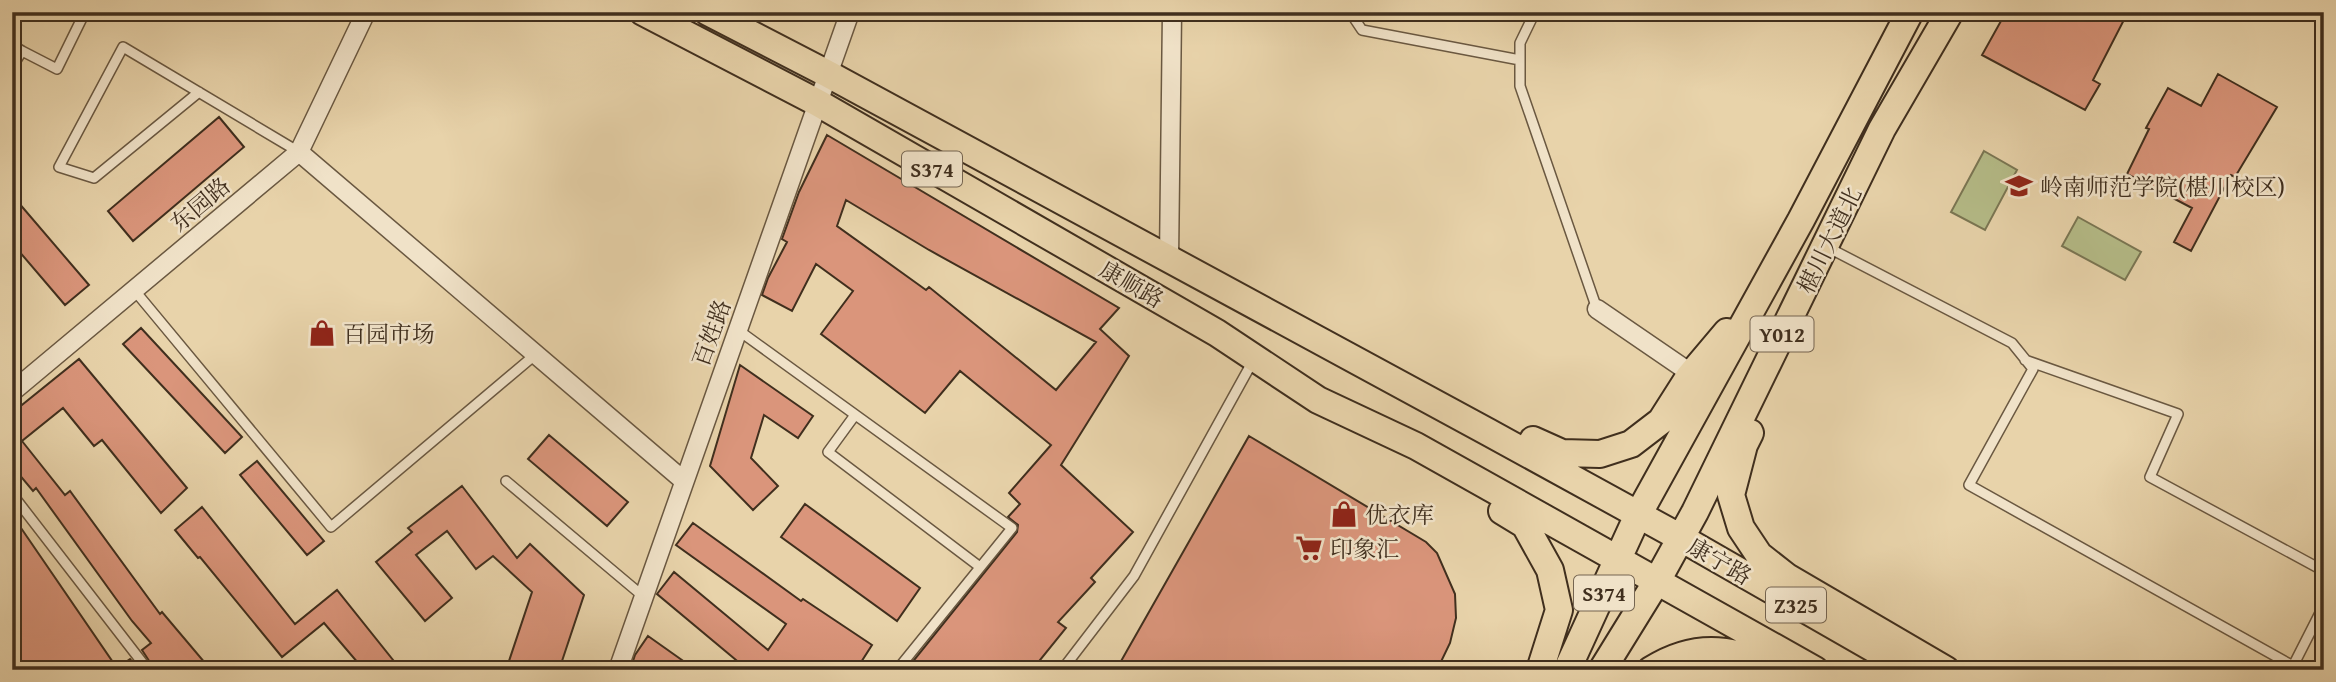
<svg xmlns="http://www.w3.org/2000/svg" width="2336" height="682" font-family="'Gentium Book Plus','Noto Serif SC',serif">
  <rect width="100%" height="100%" fill="#e8d3aa"/>
  <filter id="stains"><feTurbulence type="fractalNoise" baseFrequency=".00286" numOctaves="4"/><feColorMatrix values="0 0 0 0 .2 0 0 0 0 .09 0 0 0 0 .02 0 0 0 .5 -.17"/></filter>
  <radialGradient id="worn" r=".72"><stop offset=".6" stop-color="#630" stop-opacity="0"/><stop offset="1" stop-color="#630" stop-opacity=".3"/></radialGradient>
  <!-- green -->
  <path fill="#b5bc88" stroke="#7a7653" stroke-width="2" d="M1984,151L2017,170L1985,230L1951,212Z
    M2078,217L2141,252L2125,280L2062,246Z"/>
  <!-- building -->
  <path fill="#da957b" stroke="#402f1e" stroke-width="2" fill-rule="evenodd" d="M2006,12H2128L2093,80L2100,84L2085,110L1982,55Z
    M2218,74L2277,107L2235,177L2231,175L2191,251L2174,242L2192,208L2127,174L2149,129L2146,128L2168,88L2201,106Z
    M219,117L244,147L133,241L108,211Z
    M827,135L1119,308L1100,329L1129,356L1061,465L1133,532L1091,578L1095,582L1058,622L1066,628L1032,670H906L1017,532L1018,525L1008,517L1020,504L1009,493L1051,445L960,371L925,413L821,334L853,291L816,264L792,311L762,295L768,278L787,242L782,239L799,192ZM846,200L929,250L1096,342L1056,390L929,287L926,290L837,226Z
    M12,195L89,285L65,305L12,243Z
    M141,328L242,437L225,453L123,344Z
    M79,359L187,488L161,513L102,440L94,446L63,408L22,441L65,495L70,491L160,614L162,612L211,670H155L142,650L151,643L132,621L36,488L33,491L12,466V413Z
    M740,365L813,416L798,438L764,415L751,458L778,486L753,510L710,466Z
    M549,435L628,502L607,526L528,459Z
    M1249,436L1426,542L1437,553L1455,594L1456,618L1450,643L1437,670H1116Z
    M257,461L324,541L307,555L240,475Z
    M462,486L517,558L530,544L584,595L559,670H506L532,592L493,556L476,569L447,531L416,555L452,598L425,621L376,562L412,532L408,528Z
    M805,504L920,588L897,621L781,537Z
    M202,507L295,624L337,590L401,670H364L324,623L282,657L200,557L198,558L175,530Z
    M693,523L801,601L803,599L872,645L856,670H748L657,594L674,572L768,650L786,624L676,545Z
    M21,528L117,668L130,659L139,670H12V534Z
    M648,636L696,670H630L635,655Z"/>
  <g fill="none" stroke-linecap="round" stroke-linejoin="round">
    <defs>
      <path id="service" d="M1350,12L1362,30L1520,60
        M1535,12L1520,43V86L1597,309
        M12,45L22,51L12,67
        M22,51L57,69L85,12
        M199,92L94,178L59,167L123,47L299,152
        M1827,247L2012,343L2033,369L1969,485L2293,666L2324,605
        M135,291L331,527L536,354
        M738,330L1012,528L897,670
        M2025,360L2178,414L2150,477L2324,571
        M855,415L828,452L980,567
        M506,481L644,597
        M12,494L148,670
        M1062,670L1134,576L1254,359"/>
      <path id="minor" d="M299,152L684,481
        M1169,259L1172,12
        M1597,309L1692,374
        M12,392L299,152L366,12
        M618,670L850,12"/>
      <path id="primary" d="M643,12L818,103L1217,333L1318,400L1416,446L1815,670
        M708,12L828,74L1488,432L1681,538L1911,670
        M1750,433L1744,445L1731,495L1741,528L1759,555L1787,577L1946,670
        M1533,440L1562,453L1600,454L1631,444L1661,421L1689,377L1727,332
        M1502,511L1525,525L1550,570L1559,610L1540,670
        M1567,670L1638,515L1801,220L1910,12
        M1602,670L1657,581L1695,512L1882,129L1950,12
        M1651,670C1700,639 1735,651 1786,669"/>
    </defs>
    <!-- service casing -->
    <use href="#service" stroke="#6a5841" stroke-width="12"/>
    <!-- minor casing -->
    <use href="#minor" stroke="#6a5841" stroke-width="21"/>
    <!-- primary casing -->
    <use href="#primary" stroke="#402f1e" stroke-width="30"/>
    <!-- service -->
    <use href="#service" stroke="#f0e2c8" stroke-width="9"/>
    <!-- minor -->
    <use href="#minor" stroke="#f0e2c8" stroke-width="18"/>
    <!-- primary -->
    <use href="#primary" stroke="#e8d3aa" stroke-width="26"/>
  </g>
  <!-- icons -->
  <defs>
    <symbol id="university-bare" viewBox="-9 -9 18 18"><path d="M0-5L7-2L0 1L-7-2ZM-4 1L0 2.5L4 1V4Q0 6-4 4Z" fill="#8f2418" stroke="#f0e2c8" stroke-width="2.5" paint-order="stroke"/></symbol>
    <symbol id="shop-bare" viewBox="-9 -9 18 18"><path d="M-5-2.5h2.3a2.7 3.5 0 0 1 5.4 0H5L5.5 6h-11ZM-1.5-2.5h3a1.5 2.3 0 0 0-3 0Z" fill="#8f2418" stroke="#f0e2c8" stroke-width="2.5" paint-order="stroke"/></symbol>
    <symbol id="supermarket-bare" viewBox="-9 -9 18 18"><path d="M-6-5.5h2.5l.6 2H6L4.5 2H-2.5L-4.4-4H-6ZM-1.5 3.2a1.3 1.3 0 1 0 .1 0ZM3 3.2a1.3 1.3 0 1 0 .1 0Z" fill="#8f2418" stroke="#f0e2c8" stroke-width="2.5" paint-order="stroke"/></symbol>
  </defs>
  <g fill-rule="evenodd">
    <use href="#university-bare" x="2000" y="167" width="38" height="38"/>
    <use href="#shop-bare" x="303" y="314" width="38" height="38"/>
    <use href="#shop-bare" x="1325" y="495" width="38" height="38"/>
    <use href="#supermarket-bare" x="1290" y="529" width="38" height="38"/>
  </g>
  <g text-anchor="middle" dominant-baseline="central" stroke-width="5" stroke-linejoin="round" paint-order="stroke">
    <!-- shield labels -->
    <g fill="#f0e2c8" stroke="#756551" stroke-width="2">
      <rect x="902" y="151.5" width="60" height="35" rx="5"/>
      <rect x="1750.5" y="316.5" width="63" height="35" rx="5"/>
      <rect x="1574" y="575.5" width="60" height="35" rx="5"/>
      <rect x="1766" y="587.5" width="60" height="35" rx="5"/>
    </g>
    <g font-size="21" font-weight="bold" fill="#402f1e">
      <text x="932" y="169">S374</text>
      <text x="1782" y="334">Y012</text>
      <text x="1604" y="593">S374</text>
      <text x="1796" y="605">Z325</text>
    </g>
    <!-- poi labels -->
    <g font-size="23" fill="#402f1e" stroke="#f0e2c8" text-anchor="start">
      <text x="2040" y="186">岭南师范学院(椹川校区)</text>
      <text x="343" y="333">百园市场</text>
      <text x="1365" y="514">优衣库</text>
      <text x="1330" y="548">印象汇</text>
    </g>
    <!-- street labels -->
    <g font-size="23" fill="#402f1e" stroke="#f0e2c8">
      <text transform="translate(200 204) rotate(-40)">东园路</text>
      <text transform="translate(1829 240) rotate(-64)">椹川大道北</text>
      <text transform="translate(1132 284) rotate(30)">康顺路</text>
      <text transform="translate(711 333) rotate(-70)">百姓路</text>
      <text transform="translate(1720 561) rotate(30)">康宁路</text>
    </g>
  </g>
  <!-- margin -->
  <rect width="2336" height="682" fill="none" stroke="#e8d3aa" stroke-width="42"/>
  <rect x="14" y="14" width="2308" height="654" fill="none" stroke="#402f1e" stroke-width="3.5"/>
  <rect x="21" y="21" width="2294" height="640" fill="none" stroke="#402f1e" stroke-width="2"/>
  <rect width="100%" height="100%" filter="url(#stains)"/>
  <rect width="100%" height="100%" fill="url(#worn)"/>
</svg>
